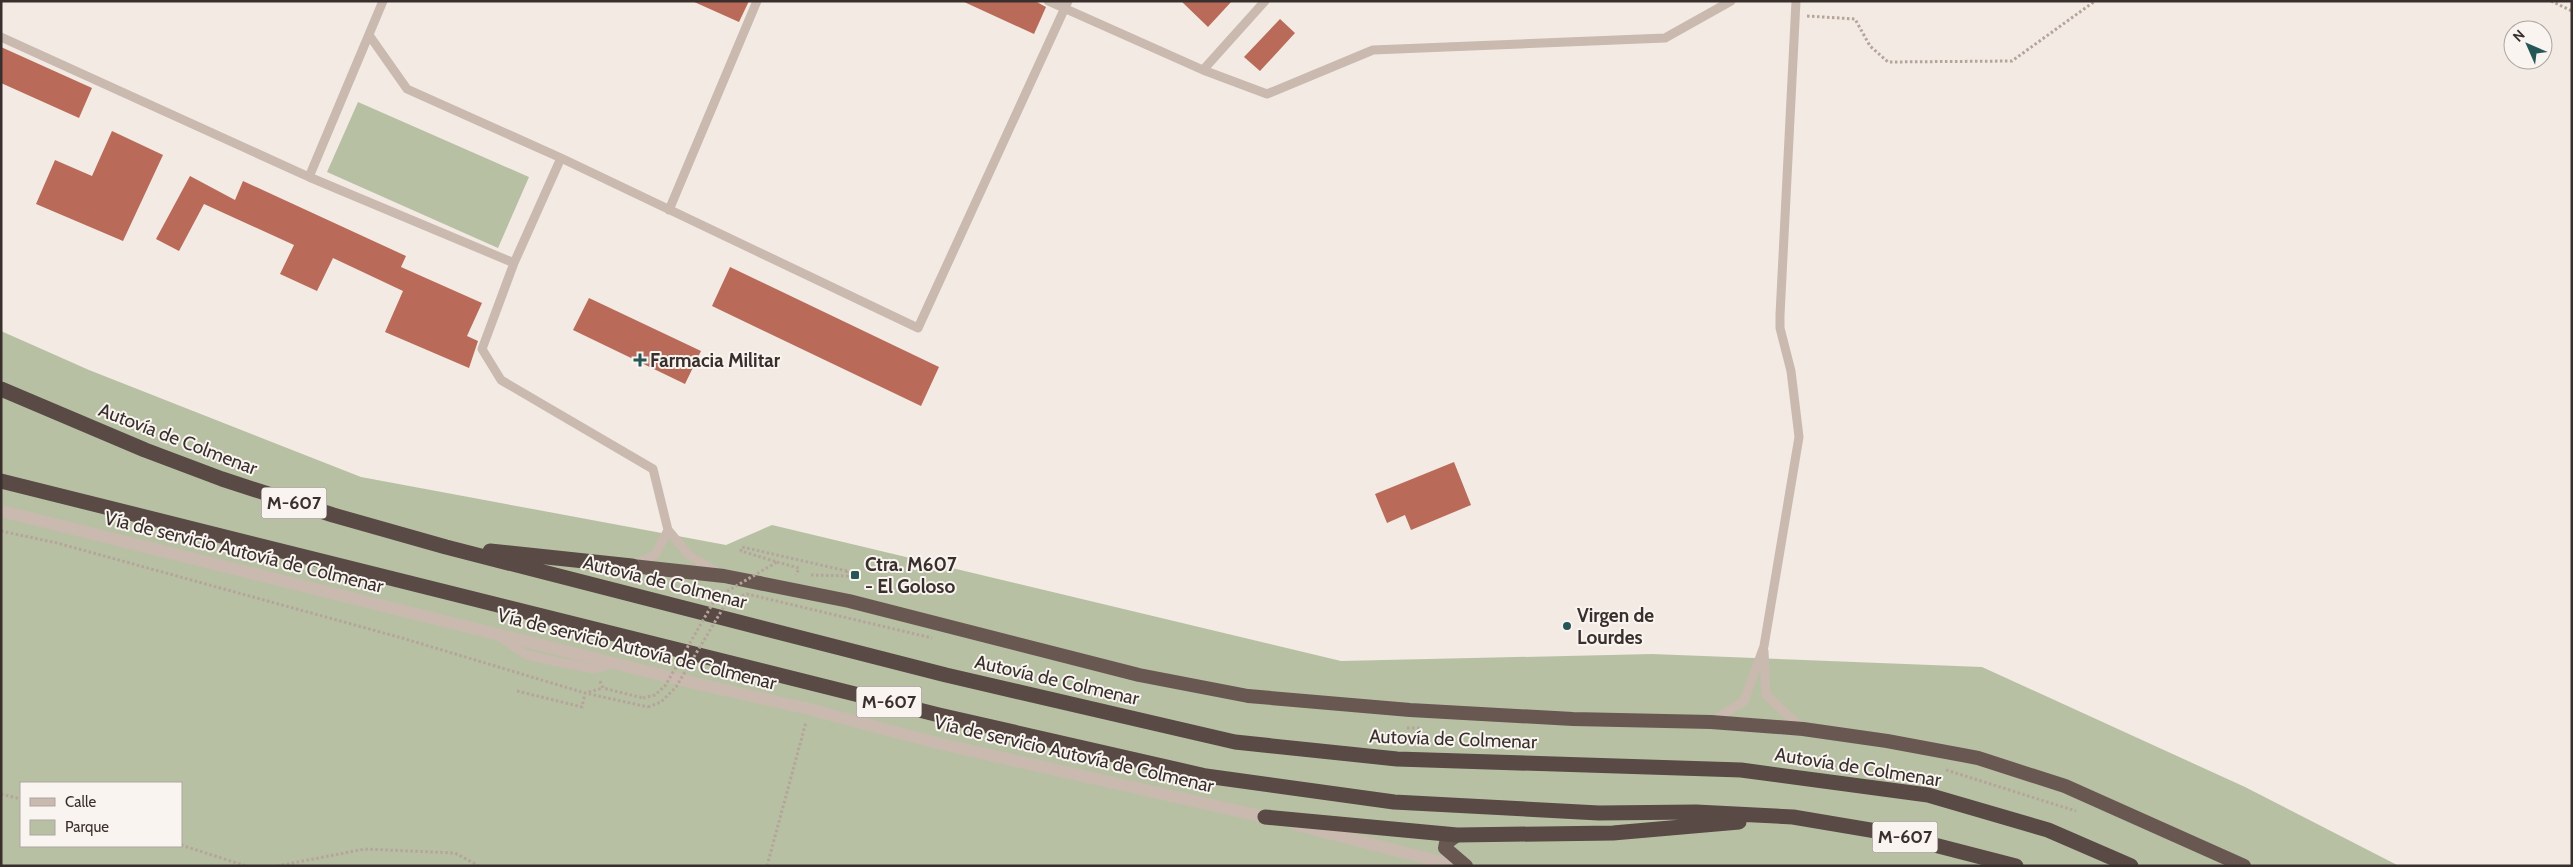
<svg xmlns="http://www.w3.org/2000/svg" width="2573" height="867" font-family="Cabin,sans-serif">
  <rect width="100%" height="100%" fill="#f2eae3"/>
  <!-- green -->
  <path fill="#b8c0a4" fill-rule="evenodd" d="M358,102L529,177L498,248L327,172Z
    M1,331L89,370L361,477L726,545L772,525L1341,661L1652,654L1982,667L2245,787L2399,866H1ZM21,783H181V846H21Z"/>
  <!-- building -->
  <path fill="#ba6a59" d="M692,1H749L739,22Z
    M962,1H1035L1046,7L1034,34Z
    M1181,1H1232L1208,27Z
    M1280,19L1295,33L1260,71L1244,57Z
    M1,47L92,88L79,118L1,83Z
    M112,131L163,155L123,241L36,204L55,160L92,176Z
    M190,176L235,200L243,181L406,256L401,267L482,303L467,336L478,341L469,368L385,332L403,291L333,258L317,291L280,274L294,245L204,204L179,251L156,239Z
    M730,267L939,367L921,406L712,306Z
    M589,298L701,351L685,384L573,330Z
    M1454,462L1471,505L1411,530L1405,515L1387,523L1375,494Z"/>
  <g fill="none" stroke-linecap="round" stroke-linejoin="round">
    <!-- path -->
    <path stroke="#b5a49a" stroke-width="3" stroke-dasharray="2.5 2.5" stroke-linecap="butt" d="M2551,1L2572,11
      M1807,16L1855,19L1870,46L1888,62L2012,61L2095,1
      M1,531L57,543L402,638L585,693L648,707
      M777,562L799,568L796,575
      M811,575L848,576L847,571
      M600,681L603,688L643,698
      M517,691L582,707L585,693L603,688
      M1407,728H1420
      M1946,770L2076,811
      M1,794L21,799
      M181,845L246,866
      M277,866L365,849L455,853L479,866
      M767,866L806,722"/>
    <!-- service -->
    <path stroke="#c9b9af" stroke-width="9" d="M1048,1L1203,70L1267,94L1373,50L1665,38L1731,1
      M369,35L407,89L561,158L918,328L1068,1
      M1,37L309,177L514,263
      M1203,70L1265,1
      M561,158L514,263L482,349L501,380L653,469L668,530L689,555L718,573
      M309,177L383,1
      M669,210L757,1
      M633,565L655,555L668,530
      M501,638L527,655L563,663L595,669L614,664
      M1764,651L1766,695L1803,729
      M1711,722L1744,701L1764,646L1799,437L1791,371L1780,328V315L1796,1"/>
    <!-- minor -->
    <path stroke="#c9b9af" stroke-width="12" d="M1,511L698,684L809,709L937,743L1273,819
      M1297,825L1457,866"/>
    <!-- trunk -->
    <path stroke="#695852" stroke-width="14" d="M632,566L724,576L849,601L1139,675L1248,696L1410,710L1573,719L1711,722L1803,729L1887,741L1978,758L2065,786L2244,866
      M1457,835L1446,843L1445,848L1466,866"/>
    <!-- motorway -->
    <path stroke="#594a45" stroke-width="15" d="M1,389L145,450L222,479L333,515L446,547L946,675L1235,742L1397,759L1741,770L1928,795L2048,830L2131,866
      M1,481L939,715L1206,776L1394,802L1599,813L1696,812L1793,817L1888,833L2016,866
      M490,551L632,566
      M1265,817L1457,835L1613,833L1739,822"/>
    <!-- path-bridge -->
    <path stroke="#b5a49a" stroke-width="3" stroke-dasharray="2.5 2.5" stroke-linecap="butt" d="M643,698L655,695L665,686L713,603L724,593L777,562L741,551L742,547L847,571
      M648,707L661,702L676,687L725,605L735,598L747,594L932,638"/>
  </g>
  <!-- markers -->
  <g fill="#265756" stroke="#f9f4ef" stroke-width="2">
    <path d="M637.5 352.5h5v5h5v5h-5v5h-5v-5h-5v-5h5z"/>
    <rect x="850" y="570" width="10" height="10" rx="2.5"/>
    <circle cx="1567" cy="626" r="5"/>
  </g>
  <g text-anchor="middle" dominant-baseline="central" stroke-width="4" stroke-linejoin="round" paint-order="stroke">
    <!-- shield labels -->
    <g fill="#f9f4ef" stroke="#736b67" stroke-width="1">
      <rect x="261.5" y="487.5" width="65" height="31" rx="4"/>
      <rect x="856.5" y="686.5" width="65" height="31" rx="4"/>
      <rect x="1872.5" y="821.5" width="65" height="31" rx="4"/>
    </g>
    <g font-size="18" font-weight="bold" fill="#39302d">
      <text x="294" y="503">M-607</text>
      <text x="889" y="702">M-607</text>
      <text x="1905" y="837">M-607</text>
    </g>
    <!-- poi labels -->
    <g font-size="19" font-weight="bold" fill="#39302d" stroke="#f9f4ef" text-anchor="start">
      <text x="650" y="360">Farmacia Militar</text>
      <text x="865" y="564">Ctra. M607<tspan x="865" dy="22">- El Goloso</tspan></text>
      <text x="1577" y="615">Virgen de<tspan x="1577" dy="22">Lourdes</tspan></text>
    </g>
    <!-- street labels -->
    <g font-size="19" fill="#39302d" stroke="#f9f4ef">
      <text transform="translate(178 439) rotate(21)">Autovía de Colmenar</text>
      <text transform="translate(244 552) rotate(14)">Vía de servicio Autovía de Colmenar</text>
      <text transform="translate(665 582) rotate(14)">Autovía de Colmenar</text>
      <text transform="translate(637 649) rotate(14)">Vía de servicio Autovía de Colmenar</text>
      <text transform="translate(1057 680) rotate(13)">Autovía de Colmenar</text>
      <text transform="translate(1453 739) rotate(2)">Autovía de Colmenar</text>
      <text transform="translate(1074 754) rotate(13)">Vía de servicio Autovía de Colmenar</text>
      <text transform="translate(1858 767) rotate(9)">Autovía de Colmenar</text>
    </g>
  </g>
  <!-- border -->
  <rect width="2573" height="867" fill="none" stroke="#39302d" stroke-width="5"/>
  <!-- legend -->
  <rect x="20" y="782" width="162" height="65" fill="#f9f4ef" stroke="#aca6a1"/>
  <rect x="30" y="798" width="25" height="8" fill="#c9b9af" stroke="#aca6a1"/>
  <text x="65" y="807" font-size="15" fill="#39302d">Calle</text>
  <rect x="30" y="820" width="25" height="15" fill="#b8c0a4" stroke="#aca6a1"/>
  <text x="65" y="832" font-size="15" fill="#39302d">Parque</text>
  <!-- north arrow -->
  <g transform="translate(2528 45) rotate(315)"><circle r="24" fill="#f9f4ef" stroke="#aca6a1"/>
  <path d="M0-4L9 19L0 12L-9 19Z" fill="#265756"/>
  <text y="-8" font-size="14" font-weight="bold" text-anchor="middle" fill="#39302d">N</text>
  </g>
</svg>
